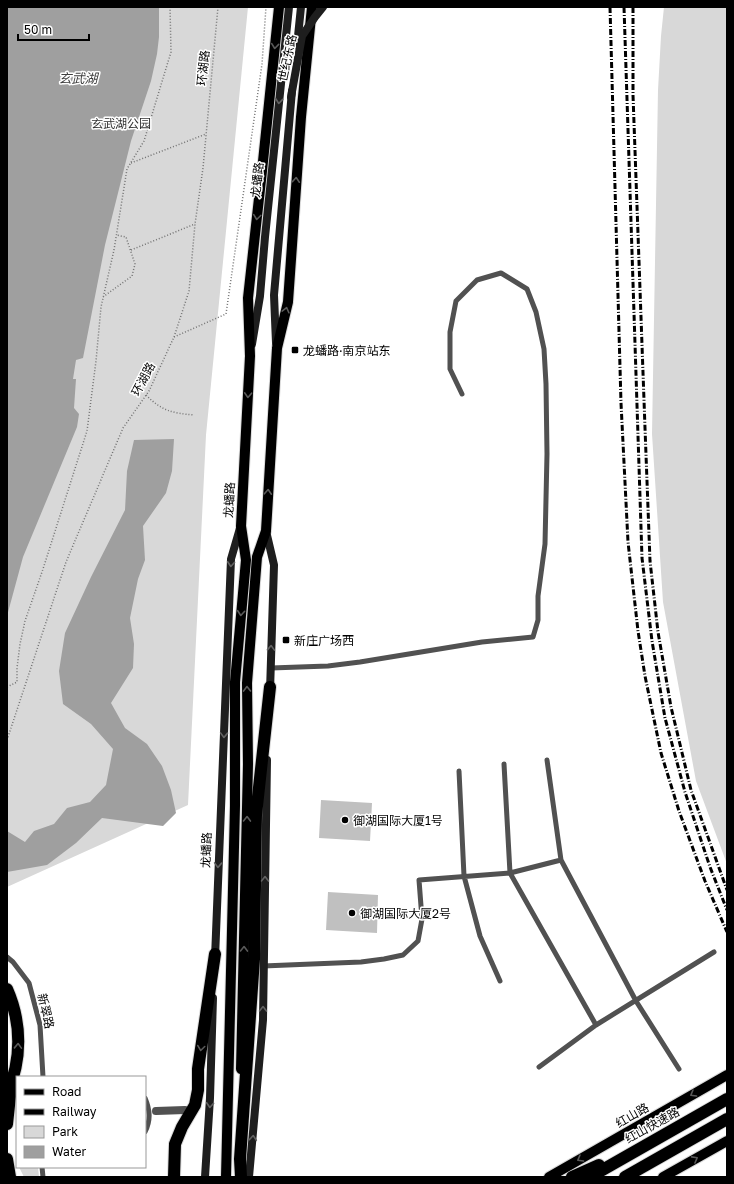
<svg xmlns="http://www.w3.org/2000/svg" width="734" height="1184" font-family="'Golos Text','Noto Sans SC',sans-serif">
  <rect width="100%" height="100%" fill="#fff"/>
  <!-- green -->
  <path fill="#d8d8d8" d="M7,7H248L206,435L188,805L7,887Z
    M664,7H727V864L696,781L663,602L652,434L658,90L661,36Z
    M19,1167H38L39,1177H24Z"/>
  <!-- water -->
  <path fill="#9f9f9f" d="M7,7H159V37L157,54L151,81L131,141L105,245L83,358L76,360L73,379H76L74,408L79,414L77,427L23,557L7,616Z
    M174,439L172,471L166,493L143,526L145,560L138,579L130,618L134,644L133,668L111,703L125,728L147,744L162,766L171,790L176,813L163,826L102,818L76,843L47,865L7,872V831L25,842L34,831L54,824L67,808L90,802L106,785L113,749L91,724L63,704L59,671L65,633L91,577L125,510L127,471L134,440Z"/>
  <!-- building -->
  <path fill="#c0c0c0" d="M321,800L372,803L370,841L319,838Z
    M328,892L378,895L377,933L326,930Z"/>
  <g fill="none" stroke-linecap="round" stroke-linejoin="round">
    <defs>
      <path id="primary" d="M241,1069L248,764L247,683L257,557L266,531L277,348L288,302L301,117L312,7
        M226,1177L235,806V682L246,560L241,526L250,356L248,298L262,171L279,7
        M549,1177L727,1075
        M663,1177L727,1141"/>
      <path id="highway" d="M7,989C22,1023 22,1060 7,1094
        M7,1124L11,1087
        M7,1159L10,1177
        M174,1177L175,1144L182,1127L195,1105L198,1090V1069L215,954
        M241,1177L240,1159L254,959L256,815L270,687
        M572,1177L599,1165
        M590,1177L727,1099
        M625,1177L727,1119"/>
    </defs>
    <!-- primary casing -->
    <use href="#primary" stroke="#dbdbdb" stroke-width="12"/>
    <!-- highway casing -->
    <use href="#highway" stroke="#dbdbdb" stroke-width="14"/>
    <!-- path -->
    <path stroke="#737373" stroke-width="1.5" stroke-dasharray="1 2" stroke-linecap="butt" d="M131,163L206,134
      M131,250L195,224
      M103,297L132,276L135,264L126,237L116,235
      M174,337L226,314L262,64L266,7
      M146,395C162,411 172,413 194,415
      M7,687L17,682V668L20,644L25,621L43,569L87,431L96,361L101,307L114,250L127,169L144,141L171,52L170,7
      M7,740L66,562L123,428L149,391L174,337L189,291L195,224L203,168L218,7"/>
    <!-- lane -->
    <path stroke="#515151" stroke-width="5" d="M271,668L328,666L360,662L482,642L533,637L538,620V596L545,544L547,454L546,384L544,349L536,312L527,289L501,273L477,280L456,301L450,332V369L462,394
      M547,760L561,860L636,1001L679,1069
      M504,764L510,873L596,1025
      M459,771L464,876L480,936L500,981
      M7,957L13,962L29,983L40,1025L43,1077
      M263,966L361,962L384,959L403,955L418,941L422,919L419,880L510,873L561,860
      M539,1067L596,1025L714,952
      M145,1098C150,1110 151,1120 145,1132
      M42,1167L43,1177"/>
    <!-- street -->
    <path stroke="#515151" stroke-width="8" d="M156,1111L185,1110"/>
    <!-- secondary -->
    <path stroke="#1e1e1e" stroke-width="8" d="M297,46L301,7
      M276,343L274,295L292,91
      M252,344L260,296L265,237L289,7
      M266,531L274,565L270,691
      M215,958L231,559L240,528
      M205,1177L210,1098L213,998
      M249,1177L263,1020L267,760"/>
    <!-- primary -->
    <use href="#primary" stroke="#000" stroke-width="10"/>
    <!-- highway -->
    <use href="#highway" stroke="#000" stroke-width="12"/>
    <!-- rail -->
    <path stroke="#000" stroke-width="3" stroke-dasharray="6 2 1 2" stroke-linecap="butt" d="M610,7L621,403L628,542L638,631L645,676L661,753L679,811L705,881L727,932
      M624,7L642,558L652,641L665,718L685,792L710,867L727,910
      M633,7V95L645,428L650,561L658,632L671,707L691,790L727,890"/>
    <!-- secondary-bridge -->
    <path stroke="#1e1e1e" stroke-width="8" d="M291,97L302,36L315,17L323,7"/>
  </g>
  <!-- one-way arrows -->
  <defs><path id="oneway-chevron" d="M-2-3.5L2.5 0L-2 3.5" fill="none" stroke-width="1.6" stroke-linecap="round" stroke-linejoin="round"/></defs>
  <g stroke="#595959">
    <use href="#oneway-chevron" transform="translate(275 46) rotate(96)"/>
    <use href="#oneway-chevron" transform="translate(296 180) rotate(-86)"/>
    <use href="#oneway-chevron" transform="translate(257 217) rotate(97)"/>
    <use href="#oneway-chevron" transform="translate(286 310) rotate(-76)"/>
    <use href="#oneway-chevron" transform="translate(248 395) rotate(93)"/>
    <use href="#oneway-chevron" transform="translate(268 492) rotate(-87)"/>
    <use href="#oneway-chevron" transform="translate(241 613) rotate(95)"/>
    <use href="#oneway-chevron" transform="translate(247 689) rotate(-91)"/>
    <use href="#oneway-chevron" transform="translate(247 819) rotate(-89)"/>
    <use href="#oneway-chevron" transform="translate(244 949) rotate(-89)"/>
    <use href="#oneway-chevron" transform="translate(18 1046) rotate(-88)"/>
    <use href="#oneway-chevron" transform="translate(201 1048) rotate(98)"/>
    <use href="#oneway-chevron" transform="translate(693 1094) rotate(150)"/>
    <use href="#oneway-chevron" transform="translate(580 1159) rotate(150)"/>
    <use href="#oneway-chevron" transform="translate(695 1159) rotate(-29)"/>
  </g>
  <g stroke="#626262">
    <use href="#oneway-chevron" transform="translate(279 101) rotate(96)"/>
    <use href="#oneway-chevron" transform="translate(231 564) rotate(94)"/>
    <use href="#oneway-chevron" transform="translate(271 648) rotate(-88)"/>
    <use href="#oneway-chevron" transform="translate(224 735) rotate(92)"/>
    <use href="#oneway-chevron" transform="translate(218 865) rotate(92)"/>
    <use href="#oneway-chevron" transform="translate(265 879) rotate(-89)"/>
    <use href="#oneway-chevron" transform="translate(263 1009) rotate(-89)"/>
    <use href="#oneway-chevron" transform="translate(210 1105) rotate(94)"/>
    <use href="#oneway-chevron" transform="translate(253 1138) rotate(-85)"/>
  </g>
  <!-- markers -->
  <g fill="#000" stroke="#fff" stroke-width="1.5">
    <rect x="291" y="346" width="8" height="8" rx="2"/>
    <rect x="282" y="636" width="8" height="8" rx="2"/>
    <circle cx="345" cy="820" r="4"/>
    <circle cx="352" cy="913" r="4"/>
  </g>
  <g text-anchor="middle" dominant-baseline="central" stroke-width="3" stroke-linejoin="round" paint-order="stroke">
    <!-- street labels -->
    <g font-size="12" fill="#000" stroke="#fff">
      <text transform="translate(287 58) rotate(-78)">世纪东路</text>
      <text transform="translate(203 68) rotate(-84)">环湖路</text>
      <text transform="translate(257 180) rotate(-84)">龙蟠路</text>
      <text transform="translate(143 379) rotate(-62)">环湖路</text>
      <text transform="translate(229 500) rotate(-87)">龙蟠路</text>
      <text transform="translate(206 850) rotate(-88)">龙蟠路</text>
      <text transform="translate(46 1011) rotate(77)">新翠路</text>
      <text transform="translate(632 1115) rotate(-30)">红山路</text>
      <text transform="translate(652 1125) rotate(-29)">红山快速路</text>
    </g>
    <!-- park labels -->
    <g font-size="12" fill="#2f2f2f" stroke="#fff">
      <text x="121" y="123">玄武湖公园</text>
    </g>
    <!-- poi labels -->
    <g font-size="12" fill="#000" stroke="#fff" text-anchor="start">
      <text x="303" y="350">龙蟠路·南京站东</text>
      <text x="294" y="640">新庄广场西</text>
      <text x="353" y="820">御湖国际大厦1号</text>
      <text x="360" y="913">御湖国际大厦2号</text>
    </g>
    <!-- water labels -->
    <g font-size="13" font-style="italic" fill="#404040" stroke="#fff">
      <text x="78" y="78">玄武湖</text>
    </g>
  </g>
  <!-- border -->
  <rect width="734" height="1184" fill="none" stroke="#000000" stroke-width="16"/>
  <!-- legend -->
  <rect x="16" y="1076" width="130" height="92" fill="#ffffff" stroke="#999999"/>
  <rect x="24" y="1089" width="20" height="6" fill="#000000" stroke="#999999"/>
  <text x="52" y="1096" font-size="12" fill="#000000">Road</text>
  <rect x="24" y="1109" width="20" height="6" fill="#000000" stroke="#999999"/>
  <text x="52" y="1116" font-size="12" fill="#000000">Railway</text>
  <rect x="24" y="1126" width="20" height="12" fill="#d8d8d8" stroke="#999999"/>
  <text x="52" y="1136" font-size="12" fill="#000000">Park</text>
  <rect x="24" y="1146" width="20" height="12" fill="#9f9f9f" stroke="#999999"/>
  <text x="52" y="1156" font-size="12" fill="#000000">Water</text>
  <!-- scale -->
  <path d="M18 34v6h71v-6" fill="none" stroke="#000000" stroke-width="2"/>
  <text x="24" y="34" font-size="12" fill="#000000" stroke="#ffffff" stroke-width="3" paint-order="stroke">50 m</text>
</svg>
